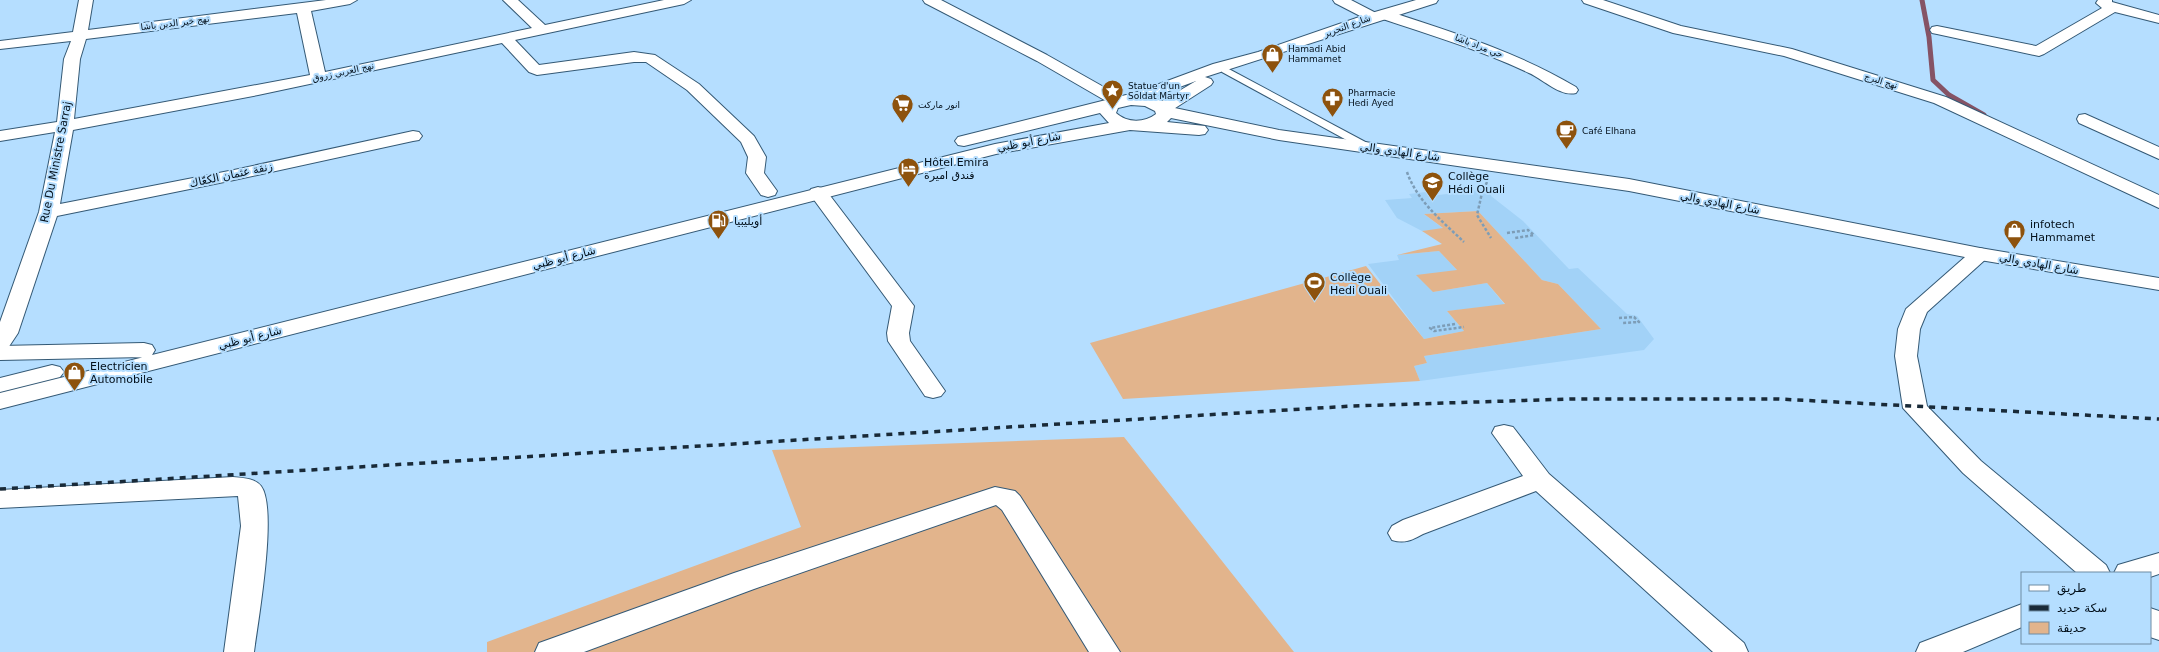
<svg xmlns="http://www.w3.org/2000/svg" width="2159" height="652" font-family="'DejaVu Sans',Vazirmatn,sans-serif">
  <rect width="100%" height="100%" fill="#b5deff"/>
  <!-- built -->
  <path fill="#a2d2f7" d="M1480,184L1493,186L1491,196L1523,221L1569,269L1578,268L1627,314L1637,316L1654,339L1644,350L1420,381L1414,366L1427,363L1424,356L1601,329L1558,284L1542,280L1478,211L1424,214L1444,229L1422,231L1397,218L1385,200L1412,198L1409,194L1426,192L1429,196L1474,191Z
    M1439,251L1457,270L1433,292L1487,283L1505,305L1447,311L1464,331L1424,339L1368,264L1399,260L1397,255Z"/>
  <!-- green -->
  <path fill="#e2b48c" d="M1478,211L1542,280L1558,284L1601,329L1424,356L1427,363L1414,366L1420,381L1123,399L1090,343L1366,266L1424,339L1464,331L1447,311L1505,304L1487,283L1433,292L1416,275L1457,270L1439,251L1397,255L1442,244L1422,231L1443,228L1424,214Z
    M1124,437L1294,652H487V642L801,527L772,450Z"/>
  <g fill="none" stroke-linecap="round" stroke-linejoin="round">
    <!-- stream -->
    <path stroke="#855365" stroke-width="5" d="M1922,0L1929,37L1933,80L1949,95L1984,115"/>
    <defs>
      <path id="lane" d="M1225,67L1371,145L1373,147L1367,150L1363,149L1222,72V68Z"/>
      <path id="street" d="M79,0H93L88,30L326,0H357L350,4L311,11L325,72L532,28L503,0H518L545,25L664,0H691L684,4L515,40L539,65L634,52L655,55L699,84L754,136L766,157L764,173L777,191L775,195L768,197L761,195L746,173L748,157L741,142L687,90L646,62H634L537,75L529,72L502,43L258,95L73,130L60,204L234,170L413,131L419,132L422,136L419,140L413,141L234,180L57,216L18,333L8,348L0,350V322L39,212L55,132L0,141V131L57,122L64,59L71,41L0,49V41L73,32ZM297,13L310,75L74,119L80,59L86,39Z
        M923,0H941L1047,55L1125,99L1127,102L1125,105H1113L1037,61L925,3Z
        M1333,0H1351L1376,13L1383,10L1388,11C1454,33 1515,51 1576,87L1578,90L1576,93C1560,97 1543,79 1529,73C1481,50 1430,35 1380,18L1373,21L1368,20L1335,3Z
        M1582,0H1603L1681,26L1792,49L1946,97L2159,195V208L1934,103L1784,56L1673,33L1584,3Z
        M2098,0H2112V2L2159,15V23L2115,12L2044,54L2039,56L1937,34L1932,33L1930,30L1932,27L1937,26L2036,46L2102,8L2096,3Z
        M2085,114L2159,147V159L2079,123L2077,119L2079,115Z
        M818,187L825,189L914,306L909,333L910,341L945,391L941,396L933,398L925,396L888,341L887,333L892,306L809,193L811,189Z
        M1980,248L1987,250L1990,254L1987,258L1927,312L1920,329L1917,356L1927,406L1981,461L2106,565L2110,573H2077L1963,473L1903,408L1895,356L1898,329L1906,309L1973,250Z
        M1504,425L1513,427L1549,474L1744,643L1748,652H1713L1536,491L1423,534C1412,540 1405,544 1392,540L1388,533L1392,526L1403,520L1523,476L1492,433L1495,427Z
        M233,477C242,478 255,478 261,486C278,508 258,621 254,652H224L241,526L238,496L0,508V490Z
        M995,487L1015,491L1020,496L1120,652H1089L1002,510L996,505L754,589L584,652H535L539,643L734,573Z
        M2159,553V574L2150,577V573H2114L2118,565Z
        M2022,604V627L1963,652H1916L1920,643Z
        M2150,608L2159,611V640L2150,637Z"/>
      <path id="secondary" d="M1416,0H1438L1436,3L1205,77L1211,79L1213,82L1211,85L1169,112H1157L1155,108L1157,104L1196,81L1136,103H1124L1122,100L1124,97L1213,64L1258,52L1368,14Z"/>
      <path id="primary" d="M1126,95C1141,94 1159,96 1170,107L1279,130L1629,179L1980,248L2159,278V290L1980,260L1629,191L1279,140L1171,118L1167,122L1205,126L1208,130L1205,134L1199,135L1130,130L996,154L0,409V393L995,144L1109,123L1100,113L964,146L958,145L955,141L958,137ZM1131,105L1145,106L1155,111L1156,114C1144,123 1127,123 1116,113L1118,108Z
        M144,343L152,345L155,350L152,355L144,357L0,360V346Z
        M52,365L60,367L64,372L60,377L0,392V378Z"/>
    </defs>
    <!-- lane casing -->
    <use href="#lane" stroke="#345975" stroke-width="2"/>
    <!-- street casing -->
    <use href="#street" stroke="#345975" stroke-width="2"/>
    <!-- secondary casing -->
    <use href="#secondary" stroke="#345975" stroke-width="2"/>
    <!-- primary casing -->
    <use href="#primary" stroke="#345975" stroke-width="2"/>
    <!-- path -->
    <path stroke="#7d9db7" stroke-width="2.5" stroke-dasharray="3 2" stroke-linecap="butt" d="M1407,172C1417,201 1442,221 1464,242
      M1487,182L1482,193L1477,215L1491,238
      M1507,233L1528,230L1534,235L1515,238
      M1619,318L1634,317L1639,322L1623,323
      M1455,324L1430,328L1434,331L1464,327"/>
    <!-- lane -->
    <use href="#lane" fill="#fff" fill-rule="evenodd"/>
    <!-- street -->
    <use href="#street" fill="#fff" fill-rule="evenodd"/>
    <!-- secondary -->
    <use href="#secondary" fill="#fff" fill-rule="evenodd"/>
    <!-- primary -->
    <use href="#primary" fill="#fff" fill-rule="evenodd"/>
    <!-- rail -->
    <path stroke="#192a38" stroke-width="3.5" stroke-dasharray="6 6" stroke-linecap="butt" d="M0,489L1352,406L1570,399H1779L2159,419"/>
  </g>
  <!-- icons -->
  <defs>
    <symbol id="shop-pin" viewBox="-11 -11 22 30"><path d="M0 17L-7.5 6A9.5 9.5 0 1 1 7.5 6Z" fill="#8d520d" stroke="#b5deff"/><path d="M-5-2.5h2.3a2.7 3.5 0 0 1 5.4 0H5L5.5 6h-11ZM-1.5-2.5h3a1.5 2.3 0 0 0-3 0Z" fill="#fff"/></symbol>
    <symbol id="sight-pin" viewBox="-11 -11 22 30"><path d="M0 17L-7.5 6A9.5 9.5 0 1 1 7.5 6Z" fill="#8d520d" stroke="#b5deff"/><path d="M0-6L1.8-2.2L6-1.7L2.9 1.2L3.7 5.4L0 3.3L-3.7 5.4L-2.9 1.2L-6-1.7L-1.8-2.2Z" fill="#fff"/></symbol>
    <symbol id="pharmacy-pin" viewBox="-11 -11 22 30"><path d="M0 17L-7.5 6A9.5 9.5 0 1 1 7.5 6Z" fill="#8d520d" stroke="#b5deff"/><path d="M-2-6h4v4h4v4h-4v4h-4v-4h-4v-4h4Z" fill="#fff"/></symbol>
    <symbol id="supermarket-pin" viewBox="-11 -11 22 30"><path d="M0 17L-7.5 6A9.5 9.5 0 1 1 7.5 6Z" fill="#8d520d" stroke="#b5deff"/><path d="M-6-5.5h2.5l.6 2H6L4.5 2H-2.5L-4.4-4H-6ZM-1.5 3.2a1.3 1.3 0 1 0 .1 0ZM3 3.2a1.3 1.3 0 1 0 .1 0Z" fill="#fff"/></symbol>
    <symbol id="cafe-pin" viewBox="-11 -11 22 30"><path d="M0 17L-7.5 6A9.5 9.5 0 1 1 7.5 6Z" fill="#8d520d" stroke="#b5deff"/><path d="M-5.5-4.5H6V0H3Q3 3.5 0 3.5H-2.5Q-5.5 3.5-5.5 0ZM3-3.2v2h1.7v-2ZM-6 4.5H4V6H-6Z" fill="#fff"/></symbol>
    <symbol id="hotel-pin" viewBox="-11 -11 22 30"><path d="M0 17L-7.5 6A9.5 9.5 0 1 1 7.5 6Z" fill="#8d520d" stroke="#b5deff"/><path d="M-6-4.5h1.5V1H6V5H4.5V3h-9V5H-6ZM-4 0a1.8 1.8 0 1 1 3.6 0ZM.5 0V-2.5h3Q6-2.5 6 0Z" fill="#fff"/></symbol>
    <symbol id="school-pin" viewBox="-11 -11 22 30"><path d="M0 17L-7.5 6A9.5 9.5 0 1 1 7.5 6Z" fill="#8d520d" stroke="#b5deff"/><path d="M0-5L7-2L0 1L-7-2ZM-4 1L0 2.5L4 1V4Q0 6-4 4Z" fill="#fff"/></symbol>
    <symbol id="fuel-pin" viewBox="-11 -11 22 30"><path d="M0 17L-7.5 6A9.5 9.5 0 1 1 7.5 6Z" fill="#8d520d" stroke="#b5deff"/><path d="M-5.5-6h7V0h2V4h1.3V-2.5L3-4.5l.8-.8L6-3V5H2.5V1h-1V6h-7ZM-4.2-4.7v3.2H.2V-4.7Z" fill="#fff"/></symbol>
    <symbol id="stadium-pin" viewBox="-11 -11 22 30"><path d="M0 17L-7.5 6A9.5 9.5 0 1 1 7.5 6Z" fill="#8d520d" stroke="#b5deff"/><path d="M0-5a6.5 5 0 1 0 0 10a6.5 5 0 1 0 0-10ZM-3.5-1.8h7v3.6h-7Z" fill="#fff"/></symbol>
  </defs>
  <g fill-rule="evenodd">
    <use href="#shop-pin" x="1260" y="42" width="25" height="34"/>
    <use href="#sight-pin" x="1100" y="78" width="25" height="34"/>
    <use href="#pharmacy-pin" x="1320" y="86" width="25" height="34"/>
    <use href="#supermarket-pin" x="890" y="92" width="25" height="34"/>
    <use href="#cafe-pin" x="1554" y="118" width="25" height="34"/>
    <use href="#hotel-pin" x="896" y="156" width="25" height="34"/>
    <use href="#school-pin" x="1420" y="170" width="25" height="34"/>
    <use href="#fuel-pin" x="706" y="208" width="25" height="34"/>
    <use href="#shop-pin" x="2002" y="218" width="25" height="34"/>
    <use href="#stadium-pin" x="1302" y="270" width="25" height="34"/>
    <use href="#shop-pin" x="62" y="360" width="25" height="34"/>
  </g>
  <g text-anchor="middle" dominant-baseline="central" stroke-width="4" stroke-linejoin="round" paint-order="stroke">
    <!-- far-street labels -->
    <g font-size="9" fill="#03101b" stroke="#b5deff">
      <text transform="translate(175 23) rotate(-7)">نهج خير الدين باشا</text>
      <text transform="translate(1347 26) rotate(-20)">شارع التحرير</text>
      <text transform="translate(1479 46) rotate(21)">حي مراد باشا</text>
      <text transform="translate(343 72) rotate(-12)">نهج العربي زروق</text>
      <text transform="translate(1881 81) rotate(17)">نهج البرج</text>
    </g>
    <!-- far-poi labels -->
    <g font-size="9" fill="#03101b" stroke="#b5deff" text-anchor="start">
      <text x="1288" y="49">Hamadi Abid<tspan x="1288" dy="10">Hammamet</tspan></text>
      <text x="1128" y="86">Statue d'un<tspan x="1128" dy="10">Soldat Martyr</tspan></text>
      <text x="1348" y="93">Pharmacie<tspan x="1348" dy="10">Hedi Ayed</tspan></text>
      <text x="918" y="105">انور ماركت</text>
      <text x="1582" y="131">Café Elhana</text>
    </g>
    <!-- street labels -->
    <g font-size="11" fill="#03101b" stroke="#b5deff">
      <text transform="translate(1029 142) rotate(-11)">شارع أبو ظبي</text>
      <text transform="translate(1400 152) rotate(8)">شارع الهادي والي</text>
      <text transform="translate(56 162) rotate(-79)">Rue Du Ministre Sarraj</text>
      <text transform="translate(231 175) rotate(-12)">زنقة عثمان الكعّاك</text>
      <text transform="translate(1720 203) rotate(11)">شارع الهادي والي</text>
      <text transform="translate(564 258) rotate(-14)">شارع أبو ظبي</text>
      <text transform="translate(2039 264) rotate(10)">شارع الهادي والي</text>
      <text transform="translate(250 338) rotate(-14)">شارع أبو ظبي</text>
    </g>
    <!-- poi labels -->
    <g font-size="11" fill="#03101b" stroke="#b5deff" text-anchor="start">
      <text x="924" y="162">Hôtel Emira<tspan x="924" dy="13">فندق اميرة</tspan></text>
      <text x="1448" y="176">Collège<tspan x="1448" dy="13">Hédi Ouali</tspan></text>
      <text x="734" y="221">أويليبيا</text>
      <text x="2030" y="224">infotech<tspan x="2030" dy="13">Hammamet</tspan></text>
      <text x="1330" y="277">Collège<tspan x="1330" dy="13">Hedi Ouali</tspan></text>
      <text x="90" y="366">Electricien<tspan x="90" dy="13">Automobile</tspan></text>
    </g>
  </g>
  <!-- legend -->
  <rect x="2021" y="572" width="130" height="72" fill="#b5deff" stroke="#6e8ca4"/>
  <rect x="2029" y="585" width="20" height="6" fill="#ffffff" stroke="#6e8ca4"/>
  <text x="2057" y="592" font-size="12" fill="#03101b">طريق</text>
  <rect x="2029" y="605" width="20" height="6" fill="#192a38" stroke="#6e8ca4"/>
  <text x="2057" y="612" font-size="12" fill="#03101b">سكة حديد</text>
  <rect x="2029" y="622" width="20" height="12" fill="#e2b48c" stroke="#6e8ca4"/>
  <text x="2057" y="632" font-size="12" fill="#03101b">حديقة</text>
</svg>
